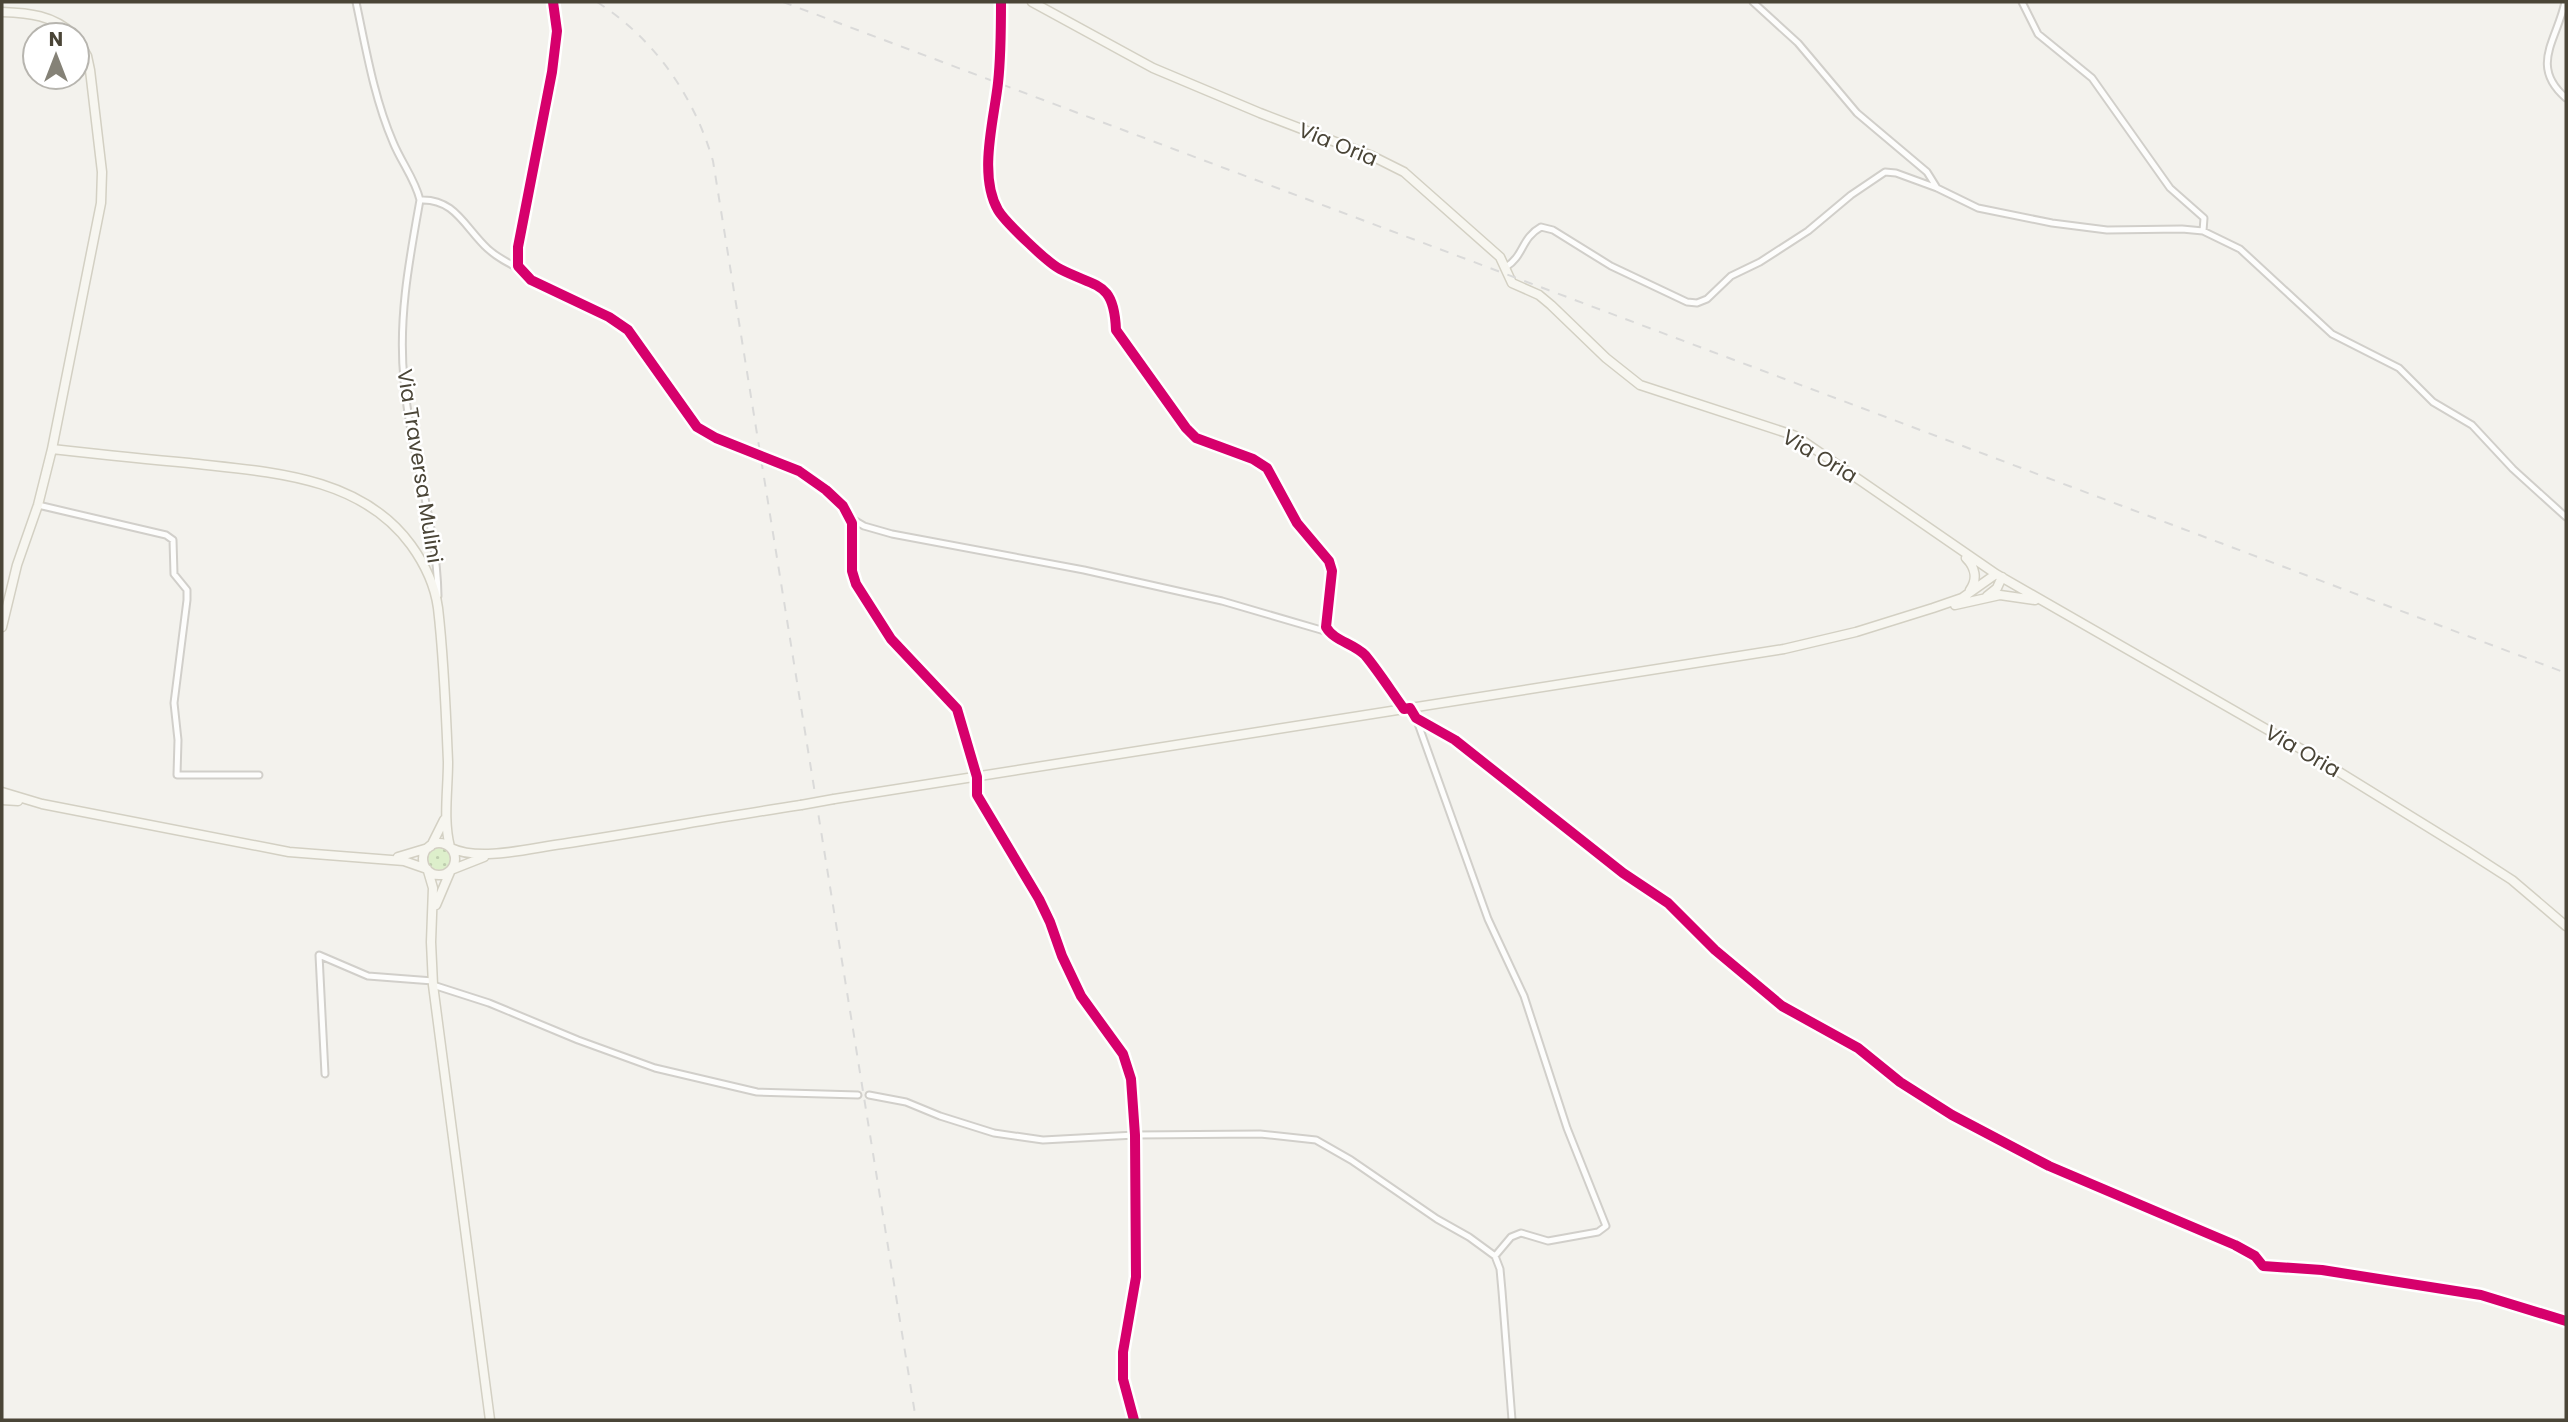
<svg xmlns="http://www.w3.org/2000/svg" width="2568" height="1422" font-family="Poppins,sans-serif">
  <defs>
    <pattern id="grass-dots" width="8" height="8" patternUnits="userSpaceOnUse" patternTransform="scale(1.75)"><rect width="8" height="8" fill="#ddefcb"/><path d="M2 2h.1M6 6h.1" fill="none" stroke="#bfceaf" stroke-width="1.8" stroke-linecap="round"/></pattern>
  </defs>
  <rect width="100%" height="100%" fill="#f3f2ed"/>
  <!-- grass -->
  <path fill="url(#grass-dots)" d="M428 859a11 11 0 1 1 22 0a11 11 0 1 1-22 0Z"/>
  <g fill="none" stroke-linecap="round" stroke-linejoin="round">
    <defs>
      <path id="street" d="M356,2C366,49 374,98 393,142C401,162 415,179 420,200C409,261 398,319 404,380C410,453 437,523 438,596
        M553,2L557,31L552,72L518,247V266L531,280L609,317L628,330L697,427L716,438L799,471L826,490L843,506L852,523V571L856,584L891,639L957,709L977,777V795L1039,899L1050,922L1062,956L1081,996L1123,1054L1131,1079L1135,1135L1136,1277L1123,1352V1379L1134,1420
        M1001,2C1001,29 1001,56 998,83C994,120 978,175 998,210C1005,222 1048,263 1060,269C1097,288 1114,281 1116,330L1186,428L1196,438L1253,459L1267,468L1297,523L1329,561L1332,571L1326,627C1334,641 1353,643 1365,655C1379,672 1391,691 1404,709
        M1753,2L1798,43L1857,113L1927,172L1937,188
        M2022,2L2038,34L2092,78L2170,188L2204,218L2203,231
        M2565,2C2557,40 2529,66 2566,98
        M420,200C455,198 465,228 488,249C498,258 508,263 520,269
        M1506,267C1524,256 1521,238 1541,227L1553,230L1611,266L1687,302L1697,303L1707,299L1731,276L1760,262L1808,231L1851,195L1885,172L1896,173L1937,188L1978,208L2052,223L2107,230L2182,229L2203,231L2240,249L2332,334L2399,368L2433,402L2472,425L2513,469L2566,517
        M38,505L166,535L173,540L174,574L187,590V600L174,703L178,740L177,775H259
        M852,519L864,526L892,534L1084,570L1222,601L1328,632
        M1410,708L1416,718L1488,919L1524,996L1567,1128L1606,1226L1598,1232L1548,1241L1521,1233L1511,1237L1495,1256
        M1416,718L1455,740L1623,873L1668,903L1715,950L1782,1006L1858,1048L1900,1082L1952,1115L2049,1166L2235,1245L2255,1256L2263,1266L2322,1270L2481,1295L2566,1321
        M433,985L489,1003L578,1040L655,1068L757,1092L858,1095
        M325,1074L319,955L368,976L433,981
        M869,1095L906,1102L940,1116L994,1133L1043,1140L1135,1135L1260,1134L1316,1140L1351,1160L1437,1219L1469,1237L1495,1256L1500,1269L1502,1291L1512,1420"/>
      <path id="secondary" d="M1032,2L1153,68L1260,113L1372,156L1404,172L1500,257L1512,283L1539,295L1551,305L1606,358L1640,385L1793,435L1803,441L1996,574L2315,757L2467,851L2512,880L2566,926
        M2,12C29,13 53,15 74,35
        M52,449C97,454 143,459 189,463C268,472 360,475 411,545C424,563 435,586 438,608C444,659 446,712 448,762C448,790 443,820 450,847
        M1966,558C1975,567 1978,579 1970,590
        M1987,596L1997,588L2002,577
        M1955,605L2000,595L2035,600
        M2,627L17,565L38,505L52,449L101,203L102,172L90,70L87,56L77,39
        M2,792L42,804L289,852L404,861L427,869
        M834,799L1784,649L1856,632L1933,608L1962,598L1996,574
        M2,800L18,801
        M423 859a16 16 0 1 1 32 0a16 16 0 1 1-32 0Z
        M431,846L444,820
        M451,848C480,862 531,848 562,844C642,832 721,817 801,805
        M398,857L428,848
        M451,870L484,857
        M428,871L433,888L431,942L433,985L490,1420
        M436,905L450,872"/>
    </defs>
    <!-- street casing -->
    <use href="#street" stroke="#d1cfca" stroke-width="9"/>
    <!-- secondary casing -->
    <use href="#secondary" stroke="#d3d0c3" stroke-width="11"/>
    <!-- street -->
    <use href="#street" stroke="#fdfdfc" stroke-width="5"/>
    <!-- secondary -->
    <use href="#secondary" stroke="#f7f6f0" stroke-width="8"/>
    <!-- rail -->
    <path stroke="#dadad9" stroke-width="2" stroke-dasharray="9 9" stroke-linecap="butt" d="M597,2C655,39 694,96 713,161L916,1420
      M783,2L2566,673"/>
    <defs>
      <path id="secondary-bridge" d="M801,805L834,799"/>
    </defs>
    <!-- secondary-bridge casing -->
    <use href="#secondary-bridge" stroke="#d3d0c3" stroke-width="11" stroke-linecap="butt"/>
    <!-- secondary-bridge -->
    <use href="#secondary-bridge" stroke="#f7f6f0" stroke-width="8"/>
    <defs>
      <path id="cycleway" d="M553,2L557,31L552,72L518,247V266L531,280L609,317L628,330L697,427L716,438L799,471L826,490L843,506L852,523V571L856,584L891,639L957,709L977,777V795L1039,899L1050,922L1062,956L1081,996L1123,1054L1131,1079L1135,1135L1136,1277L1123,1352V1379L1134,1420
        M1001,2C1001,29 1001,56 998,83C994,120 978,175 998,210C1005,222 1048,263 1060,269C1097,288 1114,281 1116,330L1186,428L1196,438L1253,459L1267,468L1297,523L1329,561L1332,571L1326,627C1334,641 1353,643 1365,655C1379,672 1391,691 1404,709L1410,708L1416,718L1455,740L1623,873L1668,903L1715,950L1782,1006L1858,1048L1900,1082L1952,1115L2049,1166L2235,1245L2255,1256L2263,1266L2322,1270L2481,1295L2566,1321"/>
    </defs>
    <!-- cycleway casing -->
    <use href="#cycleway" stroke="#fff" stroke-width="15"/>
    <!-- cycleway -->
    <use href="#cycleway" stroke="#d6006c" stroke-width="10"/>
  </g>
  <g text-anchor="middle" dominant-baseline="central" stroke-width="5" stroke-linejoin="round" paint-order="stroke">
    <!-- street labels -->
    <g font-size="21" fill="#4a4537" stroke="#fff">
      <text transform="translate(1338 144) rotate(22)">Via Oria</text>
      <text transform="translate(1820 456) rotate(31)">Via Oria</text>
      <text transform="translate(420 466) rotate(81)">Via Traversa Mulini</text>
      <text transform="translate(2303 751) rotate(30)">Via Oria</text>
    </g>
  </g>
  <!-- border -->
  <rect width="2568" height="1422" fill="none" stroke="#4a4537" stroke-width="7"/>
  <!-- north arrow -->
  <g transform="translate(56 56)"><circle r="33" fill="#ffffff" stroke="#b7b5af" stroke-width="2"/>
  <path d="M0-5L12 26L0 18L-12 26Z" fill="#858277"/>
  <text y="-10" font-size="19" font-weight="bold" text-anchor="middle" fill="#4a4537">N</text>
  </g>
</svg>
